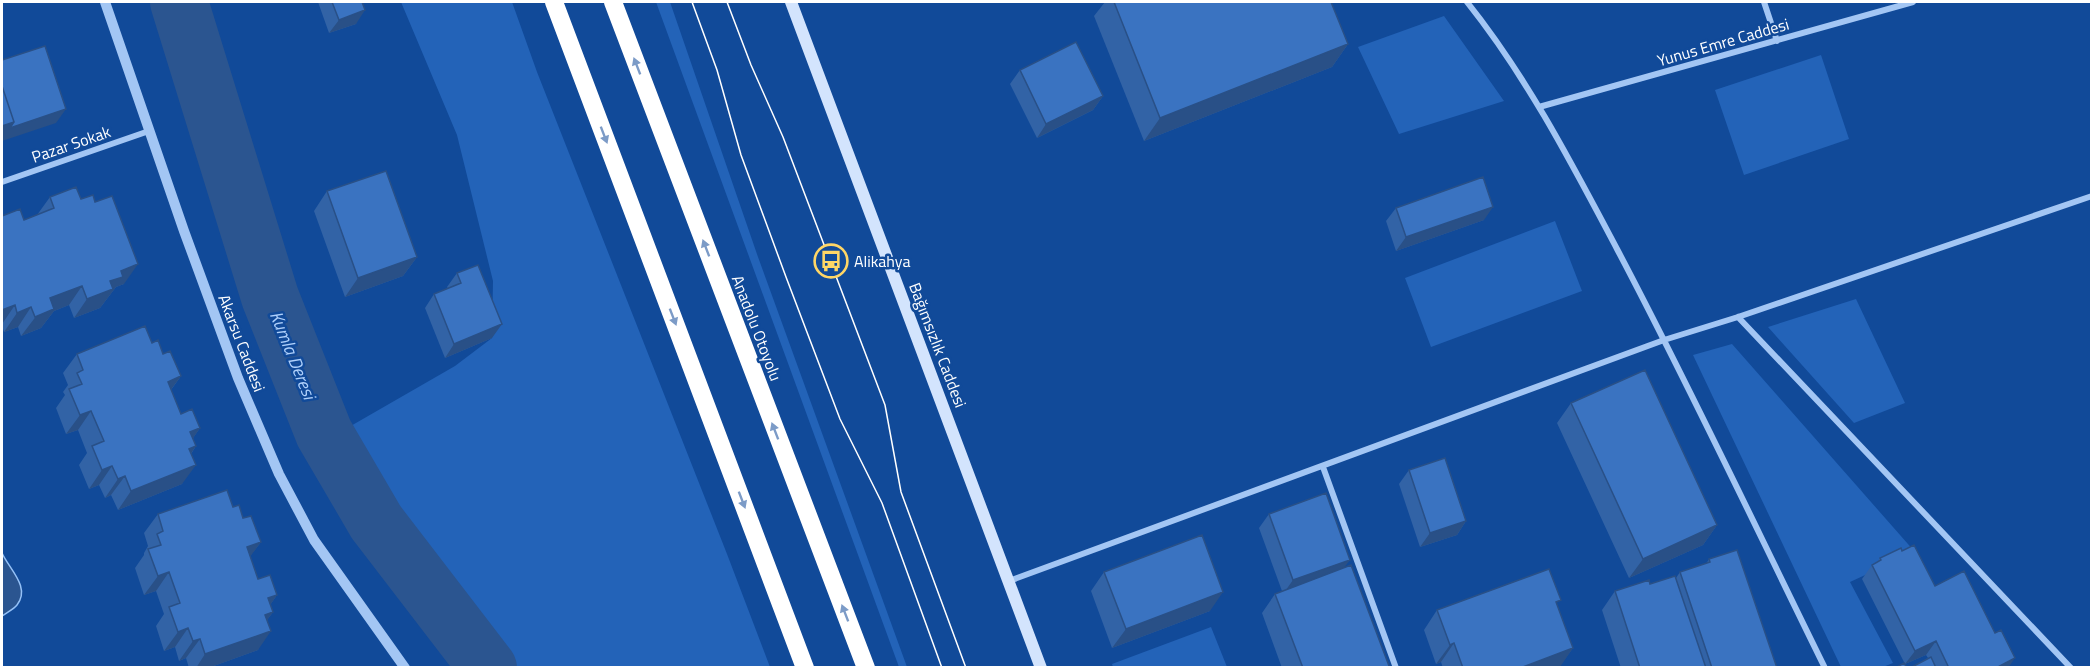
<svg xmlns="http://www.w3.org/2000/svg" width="2093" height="669" font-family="'Titillium Web',sans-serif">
  <rect width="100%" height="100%" fill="#114a99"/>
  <!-- green -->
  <path fill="#2363b8" d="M401,2H512L537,72L727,554L770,667H512L381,494L349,427L455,366L492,338L493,281L457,135Z
    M656,2H670L758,257L907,667H899Z
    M1444,16L1504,101L1399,134L1358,47Z
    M1821,55L1849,139L1744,175L1715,90Z
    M1555,221L1582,291L1431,347L1405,278Z
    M1856,299L1905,403L1854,423L1768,327Z
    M1732,344L1915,552L1850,582L1893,663L1883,667H1841L1693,355Z
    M1211,627L1227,667H1113L1112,664Z"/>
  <!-- water -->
  <path fill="#2b5590" stroke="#95c1f7" stroke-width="1.5" d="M2,553C9,569 31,587 17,605C14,609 6,613 2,616Z"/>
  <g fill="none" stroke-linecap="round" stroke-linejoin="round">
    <!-- river -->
    <path stroke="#2b5590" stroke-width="58" d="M179,2L270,297L324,433L376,522L488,668"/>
    <!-- minor -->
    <path stroke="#a3c6f4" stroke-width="6" d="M1467,2C1527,77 1572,164 1617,249C1690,387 1756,528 1825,668
      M1764,2L1777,41
      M1539,107L1913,2
      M2,182L149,131
      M1738,317L2071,668
      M1323,467L1396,668
      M1009,581L1664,340L1738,317L2092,196"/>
    <!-- tertiary -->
    <path stroke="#a3c6f4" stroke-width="10" d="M105,2L184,231L238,378L279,474L314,540L405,668"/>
    <!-- secondary -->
    <path stroke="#d3e4fd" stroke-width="12" d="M791,2L1041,668"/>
    <!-- motorway -->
    <path stroke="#fff" stroke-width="18" d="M554,2L805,668
      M613,2L866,668"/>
    <!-- tram -->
    <path stroke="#fff" stroke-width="1.5" d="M692,2L717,70L741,155L786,277L840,419L882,503L942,668
      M727,2L751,65L783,137L885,405L901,492L966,668"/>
  </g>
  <!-- wall -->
  <path fill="#3263a6" d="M318,2H362L356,24L329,33Z
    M1105,2H1331L1348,44L1332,67L1144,141L1094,16Z
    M1020,70L1103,96L1093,110L1037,138L1010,84Z
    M327,191L417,257L403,276L345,297L314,211Z
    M50,197L81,199L124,284L116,287L100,308L74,318L69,305L54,311L41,328L21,336L18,327L4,332L2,326V216L24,220L37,215Z
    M1396,208L1484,220L1396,251L1386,221Z
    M457,273L492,338L445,358L425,308L434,294L448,289L447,287Z
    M152,343L163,354L181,376L171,390L181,414L200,428L193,438L196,446L191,454L182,484L118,510L111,495L105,498L99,485L89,489L79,465L87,453L78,430L66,434L56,408L65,395L63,392L68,385L63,373L77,354Z
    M1571,403L1717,525L1703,545L1629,578L1557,423Z
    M1409,470L1466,521L1457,535L1420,547L1399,484Z
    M233,507L243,518L261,542L250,556L258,579L277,595L270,605L273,612L267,620L258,650L208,668H189L186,658L179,661L175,647L164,651L156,626L164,614L156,591L144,595L135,568L144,555V553L148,546L144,533L158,514Z
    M1269,514L1344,568L1389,666L1388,668H1282L1262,613L1275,594L1282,591L1259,528Z
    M1902,551L1935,586L2008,668H1910L1928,658L1926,655L1905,664L1862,579L1872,565L1877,562L1880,558Z
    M1709,559L1777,668H1621L1602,610L1615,591L1676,578L1680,572L1706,564Z
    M1104,572L1210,611L1112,648L1091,591Z
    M1557,605L1573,648L1558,668H1443L1441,662L1436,664L1424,630L1437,610Z"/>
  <!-- shaded-wall -->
  <path fill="#295087" d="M365,10L356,24L329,33L339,20Z
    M1348,44L1332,67L1144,141L1160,118Z
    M1103,96L1093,110L1037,138L1046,124Z
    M66,109L56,123L2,141V126Z
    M1493,207L1484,220L1396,251L1406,237Z
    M417,257L403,276L345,297L358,278Z
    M138,264L124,284L116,287L100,308L74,318L87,299L110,281L121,271Z
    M82,286L69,305L54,311L41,328L21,336L50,298Z
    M15,305L2,324V310Z
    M31,307L18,327L4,332L17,313Z
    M502,324L492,338L445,358L454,344Z
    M181,376L167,395L168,382Z
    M91,411L78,430L66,434L80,415Z
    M200,428L187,447L190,432Z
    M196,446L183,465L189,449Z
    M196,465L182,484L118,510L131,491Z
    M112,466L99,485L89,489L102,470Z
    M125,476L111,495L105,498L118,479Z
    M1466,521L1457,535L1420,547L1430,533Z
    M1717,525L1703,545L1629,578L1643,559Z
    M261,542L247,561V547Z
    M1350,560L1340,573L1283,594L1293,580Z
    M169,572L156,591L144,595L158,576Z
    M1223,592L1210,611L1112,648L1126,629Z
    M277,595L264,614L268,598Z
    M273,612L259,631L265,615Z
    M188,628L175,647L164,651L178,632Z
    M271,631L258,650L208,668H196L205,654Z
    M200,639L186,658L179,661L193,641Z
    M1936,641L1926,655L1905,664L1915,651Z
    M1454,643L1441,662L1436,664L1450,645Z
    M1573,648L1560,667L1520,668Z
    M2015,658L2008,668H1996Z"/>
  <!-- building -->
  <path fill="#3a73c1" stroke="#295087" stroke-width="1.5" d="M332,2H362L365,10L339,20Z
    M1114,2H1331L1348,44L1160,118Z
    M1076,42L1103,96L1046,124L1020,70Z
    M45,46L66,109L10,128L14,122L2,86V60Z
    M2,86L14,122L2,126Z
    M386,171L417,257L358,278L327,191Z
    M1483,177L1493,207L1406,237L1396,208Z
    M76,187L81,199L93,195L95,202L112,196L138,264L121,271L123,277L110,281L113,289L87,299L82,286L50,298L54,309L35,317L31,307L17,313L15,305L2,310V216L20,209L24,220L54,208L50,197Z
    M478,265L502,324L454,344L434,294L461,283L457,273Z
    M145,326L152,343L158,340L163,354L170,351L181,376L168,382L181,414L192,409L200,428L190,432L196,446L189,449L196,465L131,491L125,476L118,479L112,466L102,470L92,446L104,441L91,411L80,415L69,389L82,384L77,373L83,370L77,354Z
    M1645,370L1717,525L1643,559L1571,403Z
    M1445,458L1466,521L1430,533L1409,470Z
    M227,490L233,507L239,505L243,518L251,516L261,542L247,547L258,579L270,575L277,595L268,598L273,612L265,615L271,631L205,654L200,639L193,641L188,628L178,632L169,607L180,603L169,572L158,576L148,549L161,545L157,534L163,531L158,514Z
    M1326,493L1350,560L1293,580L1269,514Z
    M1202,535L1223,592L1126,629L1104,572Z
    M1914,545L1935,586L1964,571L1995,633L2001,630L2015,658L1996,668H1949L1936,641L1915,651L1872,565L1881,560L1880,558L1901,548L1902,551Z
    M1737,550L1777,668H1712L1680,572L1710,562L1709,559Z
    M1351,565L1389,666L1385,668H1303L1275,594Z
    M1549,569L1561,600L1556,602L1573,648L1520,668H1463L1454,643L1450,645L1437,610Z
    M1675,576L1706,668H1640L1615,591L1649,580L1650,584Z
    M1931,657L1936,668H1910Z
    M1904,663L1907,668H1895Z"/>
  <!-- one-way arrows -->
  <defs><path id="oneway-solid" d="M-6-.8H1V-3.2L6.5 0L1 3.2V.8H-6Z" transform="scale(1.5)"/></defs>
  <g fill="#7c9bc7">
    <use href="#oneway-solid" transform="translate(637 66) rotate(-111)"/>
    <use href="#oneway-solid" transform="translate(604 135) rotate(69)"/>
    <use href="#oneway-solid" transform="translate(706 248) rotate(-111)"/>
    <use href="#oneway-solid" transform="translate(673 317) rotate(69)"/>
    <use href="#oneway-solid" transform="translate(775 431) rotate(-111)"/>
    <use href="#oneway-solid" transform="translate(742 500) rotate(69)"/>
    <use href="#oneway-solid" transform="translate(845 613) rotate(-111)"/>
  </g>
  <!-- icons -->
  <defs>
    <symbol id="bus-ring" viewBox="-11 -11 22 22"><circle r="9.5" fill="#114a99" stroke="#ffd666" stroke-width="1.5"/><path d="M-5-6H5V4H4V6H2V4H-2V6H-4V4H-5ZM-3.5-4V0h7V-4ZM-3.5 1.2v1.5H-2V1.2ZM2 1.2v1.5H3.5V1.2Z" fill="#ffd666"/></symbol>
  </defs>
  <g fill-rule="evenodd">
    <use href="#bus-ring" x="812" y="242" width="38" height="38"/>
  </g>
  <g text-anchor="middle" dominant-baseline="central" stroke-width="5" stroke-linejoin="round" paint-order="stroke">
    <!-- street labels -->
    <g font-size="16" fill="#fff" stroke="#114a99">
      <text transform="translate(1723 42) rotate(-16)">Yunus Emre Caddesi</text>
      <text transform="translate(71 144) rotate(-19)">Pazar Sokak</text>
      <text transform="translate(757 328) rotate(69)">Anadolu Otoyolu</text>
      <text transform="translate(242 343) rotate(69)">Akarsu Caddesi</text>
      <text transform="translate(938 345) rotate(69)">Bağımsızlık Caddesi</text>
    </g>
    <!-- poi labels -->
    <g font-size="16" fill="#fff" stroke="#114a99" text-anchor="start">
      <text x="854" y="261">Alikahya</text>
    </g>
    <!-- water labels -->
    <g font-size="18" font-style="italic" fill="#afd0fb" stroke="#114a99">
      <text transform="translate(293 355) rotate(68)">Kumla Deresi</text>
    </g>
  </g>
  <!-- border -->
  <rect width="2093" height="669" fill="none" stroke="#ffffff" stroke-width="6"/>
</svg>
